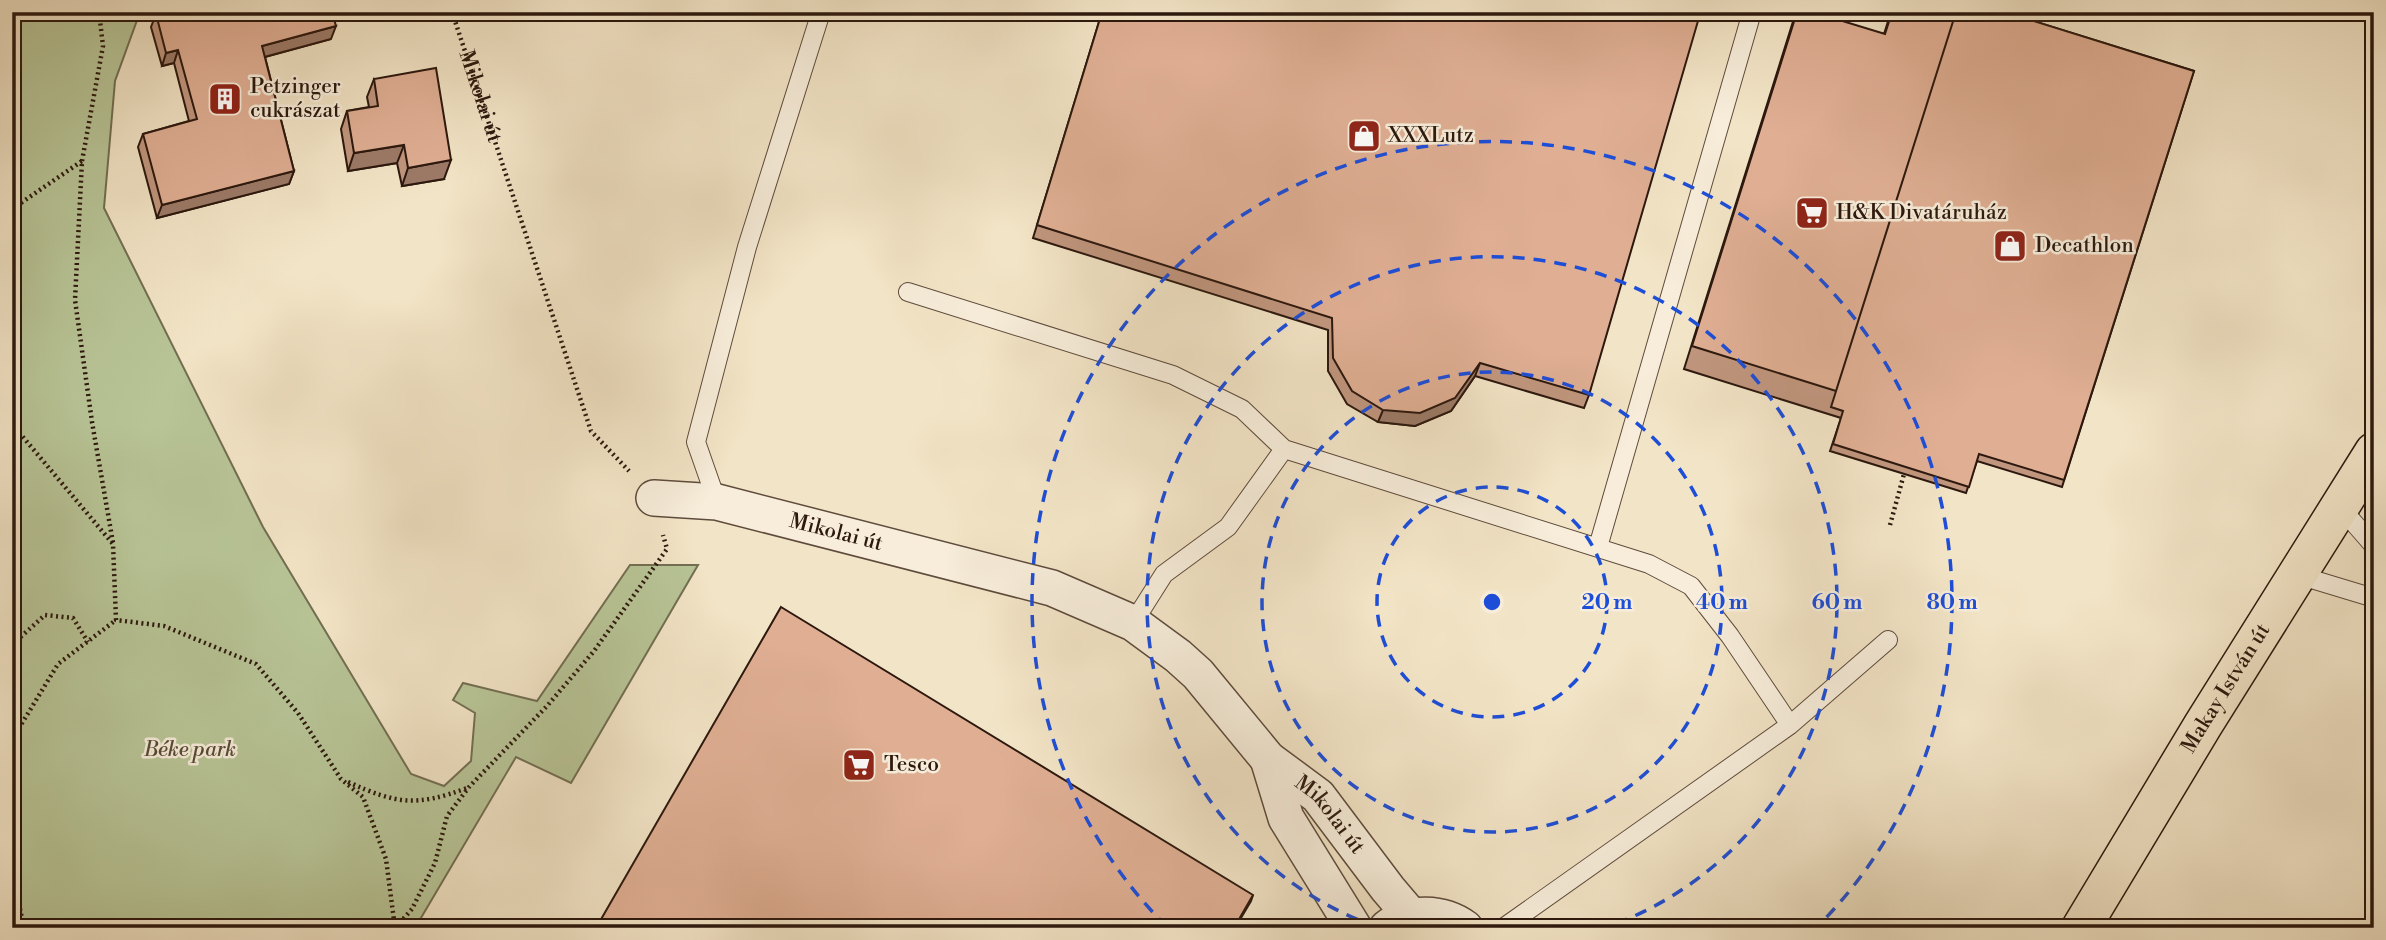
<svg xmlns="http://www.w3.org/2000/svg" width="2386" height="940" font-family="'Libre Bodoni',serif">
  <rect width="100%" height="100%" fill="#f2e4c6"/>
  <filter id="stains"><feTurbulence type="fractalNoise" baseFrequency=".00286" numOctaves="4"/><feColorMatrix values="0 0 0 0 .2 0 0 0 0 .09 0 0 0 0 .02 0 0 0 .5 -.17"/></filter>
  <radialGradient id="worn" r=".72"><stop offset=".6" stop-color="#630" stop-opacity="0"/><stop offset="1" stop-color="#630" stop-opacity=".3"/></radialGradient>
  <!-- green -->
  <path fill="#b8c597" stroke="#726e52" stroke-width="2" d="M12,12H140L115,81L104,208L263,527L411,774L444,786L471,761L475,713L453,700L463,683L537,701L630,565H698L571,783L516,757L415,928H12Z"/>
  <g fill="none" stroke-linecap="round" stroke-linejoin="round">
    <defs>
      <path id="lane" d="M908,292L1173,375L1242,409L1284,449
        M717,502L696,442L747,247L821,12
        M2340,507L2374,546
        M1598,547L1752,12
        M2298,575L2374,598
        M1133,623L1164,574L1228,527L1284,449L1649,564L1691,586L1730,636L1790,725
        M1503,928L1790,725L1888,640"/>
      <g id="street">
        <path id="s2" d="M654,498L717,502L1052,588L1133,623L1178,656L1198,674L1268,759L1318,796L1388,889L1411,916"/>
        <path d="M1268,759L1286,818L1354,928"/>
        <path d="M1387,928C1409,910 1443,912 1465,928"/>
      </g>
      <g id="primary">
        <path id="s3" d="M2081,928L2203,725L2374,452"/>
      </g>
    </defs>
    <!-- lane casing -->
    <use href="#lane" stroke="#5e4b3c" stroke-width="20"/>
    <!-- street casing -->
    <use href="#street" stroke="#5e4b3c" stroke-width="38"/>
    <!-- primary casing -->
    <use href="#primary" stroke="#2c180e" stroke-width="41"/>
    <!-- path -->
    <g stroke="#2c180e" stroke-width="4.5" stroke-dasharray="2 3.5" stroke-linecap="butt">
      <path id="s1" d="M452,12L591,431L629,471"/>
      <path d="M82,161L103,46L99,12"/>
      <path d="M12,209L82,161L75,300L92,422L113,543"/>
      <path d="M12,424L113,544L116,620L164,626L256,664L298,713L341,779L363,797L386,859L395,928"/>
      <path d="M1890,525L1904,474"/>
      <path d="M13,738L58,664L116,620"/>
      <path d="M12,739L15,642L45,615L73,618L88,642"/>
      <path d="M348,782C397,804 416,807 467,788"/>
      <path d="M12,871L24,928"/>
      <path d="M396,927L412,909L435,863L447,816L469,787L547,706L594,651L667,549L663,535"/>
    </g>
    <!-- lane -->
    <use href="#lane" stroke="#f7edda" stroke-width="18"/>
    <!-- street -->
    <use href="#street" stroke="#f7edda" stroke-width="35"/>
    <!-- primary -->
    <use href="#primary" stroke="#f2e4c6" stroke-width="38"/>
  </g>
  <!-- wall -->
  <path fill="#c0967e" stroke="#2c180e" stroke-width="2" d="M1102,12H1669L1589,395L1584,408L1475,376L1451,411L1415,426L1378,422L1347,404L1328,371V330L1033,238Z
    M1796,12L1884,34L1891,12H2005L2194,71L2062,487L1977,461L1966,493L1830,451L1841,418L1684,369Z
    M156,14L331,39L265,57L294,171L289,184L157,218L138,147L143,134L189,121L174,63L162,66L151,27Z
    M374,79L444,179L402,186L397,163L348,171L341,129L347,111L369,107L367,97Z"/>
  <!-- shaded-wall -->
  <path fill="#9c7a67" stroke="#2c180e" stroke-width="2" d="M336,26L331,39L257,59L262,46Z
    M178,50L174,63L162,66L166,53Z
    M404,145L397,163L348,171L354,153Z
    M451,160L444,179L402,186L408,168Z
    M294,171L289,184L157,218L162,205Z
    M1480,363L1475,376L1451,411L1415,426L1378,422L1383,410Z
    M1253,895L1251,901L1235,928H1234Z"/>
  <!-- building -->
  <path fill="#dfae93" stroke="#2c180e" stroke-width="2" d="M162,12H332L336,26L262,46L294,171L162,205L143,134L197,119L178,50L166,53L156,14Z
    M1102,12H1669L1698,21L1589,395L1480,363L1455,398L1420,413L1383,410L1352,391L1333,358L1332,318L1037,225Z
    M1797,12H1813L1885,34L1892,12H1956L1836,391L1692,346Z
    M1956,12H2005L2194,71L2064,480L1979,454L1969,487L1833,444L1843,411L1831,407Z
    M436,68L451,160L408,168L404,145L354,153L347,111L378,106L374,79Z
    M781,607L1253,895L1234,928H596Z"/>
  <!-- distance rings -->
  <g fill="none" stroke="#1d4ed8" stroke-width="3.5" stroke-dasharray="12 9">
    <circle cx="1492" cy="602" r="115"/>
    <circle cx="1492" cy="602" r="230"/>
    <path d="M1377 927A345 345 0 1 1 1607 927"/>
    <path d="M1167 927A460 460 0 1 1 1817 927"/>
  </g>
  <!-- icons -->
  <defs>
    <symbol id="building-square" viewBox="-11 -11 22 22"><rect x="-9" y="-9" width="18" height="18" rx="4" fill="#8f2418" stroke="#f7edda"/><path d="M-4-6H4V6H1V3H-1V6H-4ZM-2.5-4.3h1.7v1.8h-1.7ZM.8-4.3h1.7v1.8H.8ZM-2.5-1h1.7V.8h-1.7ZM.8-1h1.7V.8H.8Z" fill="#fff"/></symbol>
    <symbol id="shop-square" viewBox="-11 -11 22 22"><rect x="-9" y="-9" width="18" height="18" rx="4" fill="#8f2418" stroke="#f7edda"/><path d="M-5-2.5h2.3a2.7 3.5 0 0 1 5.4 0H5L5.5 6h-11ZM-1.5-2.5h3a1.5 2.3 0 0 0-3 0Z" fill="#fff"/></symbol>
    <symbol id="supermarket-square" viewBox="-11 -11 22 22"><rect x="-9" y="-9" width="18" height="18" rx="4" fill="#8f2418" stroke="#f7edda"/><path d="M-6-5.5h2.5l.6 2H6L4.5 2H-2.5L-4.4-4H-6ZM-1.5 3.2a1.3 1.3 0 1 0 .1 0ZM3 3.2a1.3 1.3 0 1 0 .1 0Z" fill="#fff"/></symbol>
  </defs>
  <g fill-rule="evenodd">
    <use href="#building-square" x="206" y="80" width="38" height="38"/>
    <use href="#shop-square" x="1345" y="117" width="38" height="38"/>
    <use href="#supermarket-square" x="1793" y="194" width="38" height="38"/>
    <use href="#shop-square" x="1991" y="227" width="38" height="38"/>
    <use href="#supermarket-square" x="840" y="746" width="38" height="38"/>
  </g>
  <g text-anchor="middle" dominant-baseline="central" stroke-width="5" stroke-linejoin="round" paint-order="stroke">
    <!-- poi labels -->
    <g font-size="21" fill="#2c180e" stroke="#f7edda" text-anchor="start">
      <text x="250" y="87">Petzinger<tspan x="250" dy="24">cukrászat</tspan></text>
      <text x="1388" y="136">XXXLutz</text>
      <text x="1836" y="213">H&amp;K Divatáruház</text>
      <text x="2035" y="246">Decathlon</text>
      <text x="884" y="765">Tesco</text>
    </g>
    <!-- street labels -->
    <g font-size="21" fill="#2c180e" stroke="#f7edda">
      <text stroke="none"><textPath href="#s1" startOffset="89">Mikolai út</textPath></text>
      <text stroke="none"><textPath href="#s2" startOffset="186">Mikolai út</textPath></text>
      <text stroke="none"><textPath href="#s3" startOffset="280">Makay István út</textPath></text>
      <text stroke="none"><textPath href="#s2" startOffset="774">Mikolai út</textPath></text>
    </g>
    <!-- park labels -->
    <g font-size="21" font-style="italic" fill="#564c37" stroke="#f7edda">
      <text x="190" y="750">Béke park</text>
    </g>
  </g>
  <circle cx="1492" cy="602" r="10" fill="#1d4ed8" stroke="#f7edda" stroke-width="3.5"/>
  <g font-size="21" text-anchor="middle" font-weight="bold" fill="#1d4ed8" stroke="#f7edda" stroke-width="5" stroke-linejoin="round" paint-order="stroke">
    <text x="1607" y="609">20 m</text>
    <text x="1722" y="609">40 m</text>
    <text x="1837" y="609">60 m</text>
    <text x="1952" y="609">80 m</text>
  </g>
  <!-- margin -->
  <rect width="2386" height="940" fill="none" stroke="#f2e4c6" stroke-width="42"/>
  <rect x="14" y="14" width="2358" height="912" fill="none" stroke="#2c180e" stroke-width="3.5"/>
  <rect x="21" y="21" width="2344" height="898" fill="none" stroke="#2c180e" stroke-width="2"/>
  <rect width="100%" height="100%" filter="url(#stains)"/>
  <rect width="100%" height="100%" fill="url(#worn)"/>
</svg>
